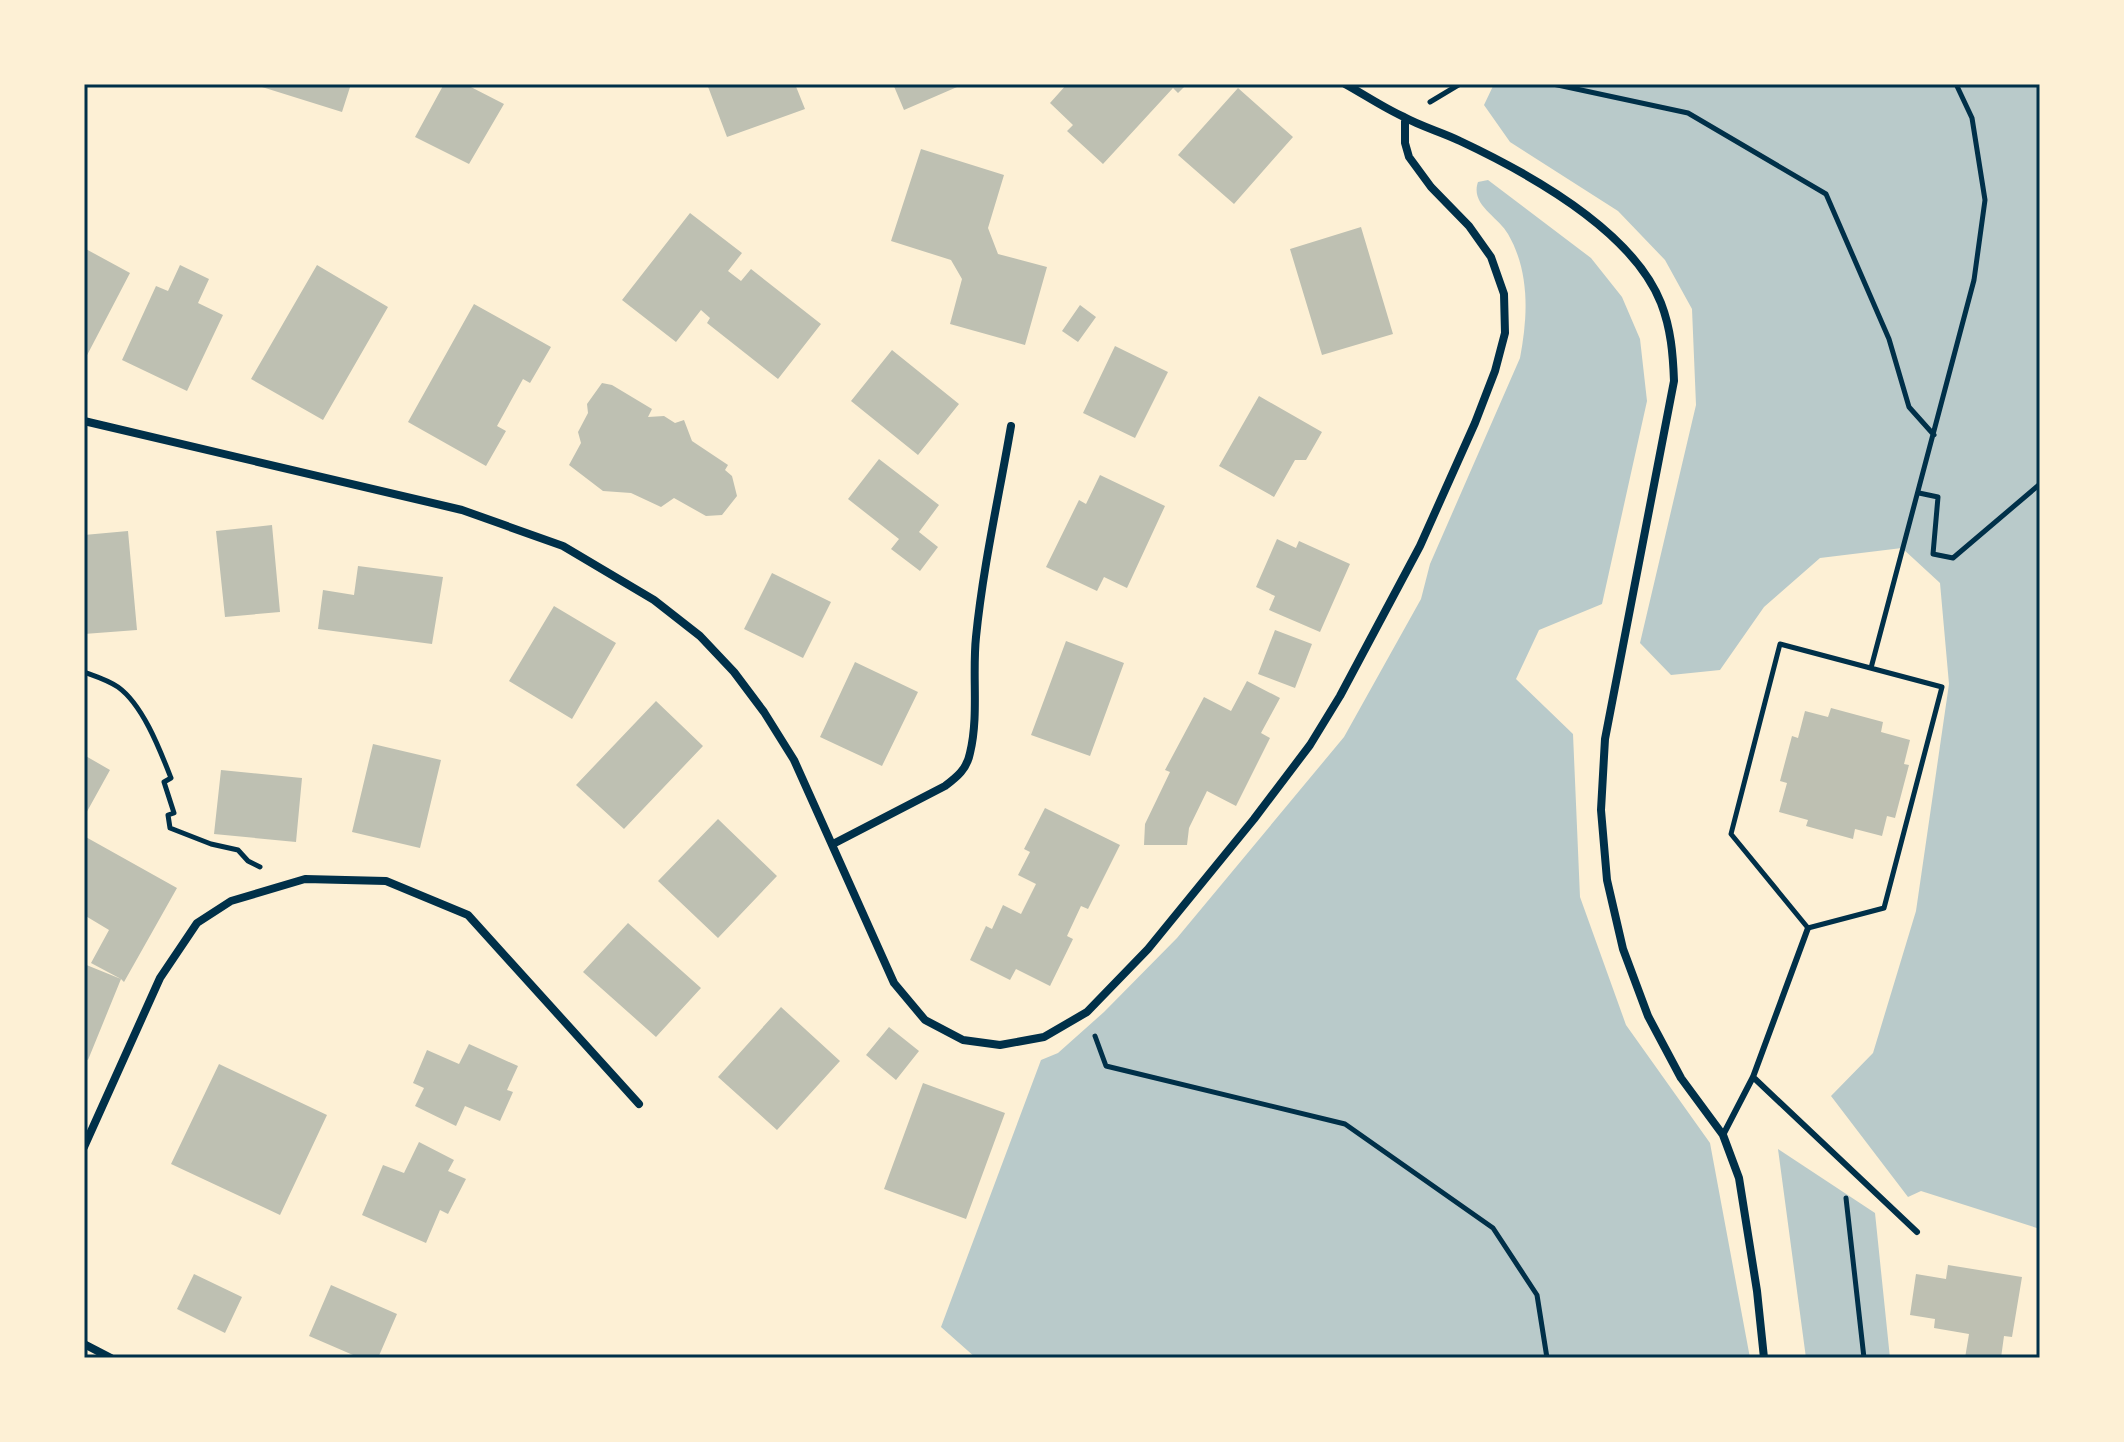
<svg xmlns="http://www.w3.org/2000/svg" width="2124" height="1442" font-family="Quicksand,sans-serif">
  <rect width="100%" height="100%" fill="#fdf0d5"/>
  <!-- green -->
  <path fill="#b9caca" d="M1494,84H2040V1229L1921,1191L1908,1197L1831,1096L1873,1053L1916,911L1949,684L1940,583L1902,548L1820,558L1764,607L1720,670L1671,675L1640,643L1696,405L1692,309L1665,260L1618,211L1510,142L1484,105Z
    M1488,180L1591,258L1622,297L1640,339L1647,401L1602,604L1539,630L1516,679L1573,734L1580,897L1626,1025L1710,1143L1750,1358H976L941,1327L1041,1060L1058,1053L1104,1012L1177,938L1344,737L1421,599L1430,564L1520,358C1528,316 1530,272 1508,234C1498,216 1470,205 1478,182Z
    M1778,1149L1875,1213L1890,1358H1806Z"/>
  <!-- building -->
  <path fill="#bec0b2" d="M252,84H351L342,112Z
    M444,84H465L504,104L469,164L415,137Z
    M707,84H795L805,109L727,137Z
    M893,84H964L904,110Z
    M1067,84H1187L1178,93L1173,88L1103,164L1067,131L1073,125L1050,103Z
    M1238,88L1293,137L1234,204L1178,155Z
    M921,149L1004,175L988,228L998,254L1047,267L1025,345L950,324L962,279L951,260L891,241Z
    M690,213L742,253L728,271L741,281L751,269L821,324L778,379L707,323L710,318L701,310L676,342L622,300Z
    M1361,227L1393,334L1322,355L1290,249Z
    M84,248L130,273L84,361Z
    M180,265L209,279L198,303L223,315L187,391L122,360L156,286L168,291Z
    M317,265L388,307L323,420L251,379Z
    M474,304L551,347L530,383L523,379L497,426L506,431L486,466L408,422Z
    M1080,305L1096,317L1078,342L1062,331Z
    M1115,346L1168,372L1135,438L1083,413Z
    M892,350L959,404L918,455L851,401Z
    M602,383L612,385L652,409L648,417L664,416L675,423L684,420L692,441L728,465L725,470L732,476L737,496L722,515L706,516L674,498L661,507L631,493L603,491L569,465L581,443L578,432L588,413L587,404Z
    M1259,396L1322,432L1306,460H1295L1274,497L1219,466Z
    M879,459L939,505L919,532L938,547L920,571L891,549L899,539L848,499Z
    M1100,475L1165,506L1127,588L1104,577L1097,591L1046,567L1079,500L1086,504Z
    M272,525L280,612L225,617L216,531Z
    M128,531L137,630L84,634V535Z
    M1277,539L1296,548L1299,541L1350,564L1320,632L1269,610L1275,596L1256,587Z
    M358,566L443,577L432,644L318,629L323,590L354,595Z
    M772,573L831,602L803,658L744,629Z
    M554,606L616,643L572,719L509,681Z
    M1275,630L1312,644L1295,688L1258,674Z
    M1066,641L1124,663L1090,756L1031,735Z
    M855,662L918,692L882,766L820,737Z
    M1247,681L1280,698L1261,733L1270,738L1236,806L1207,791L1189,828L1187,845H1144L1145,824L1170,772L1165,770L1204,697L1231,711Z
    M656,701L703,746L624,829L576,785Z
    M1831,708L1883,722L1881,732L1910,740L1904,764L1909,765L1895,818L1887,816L1882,836L1855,829L1853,839L1806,826L1808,820L1779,812L1787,783L1780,781L1792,736L1798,738L1805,711L1828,717Z
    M373,744L441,760L420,848L352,832Z
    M84,755L110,770L84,817Z
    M221,770L302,778L296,842L214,834Z
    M1045,808L1120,845L1088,909L1081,906L1067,936L1073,939L1050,986L1016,969L1010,980L970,960L986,926L992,929L1003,905L1021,914L1036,884L1018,875L1030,852L1024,849Z
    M718,819L777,876L718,938L658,881Z
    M84,836L177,888L124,982L121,979L88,1060L84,1058V964L121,979L91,963L109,930L84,915Z
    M628,923L701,988L656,1037L583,972Z
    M781,1007L840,1061L777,1130L718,1077Z
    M889,1027L919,1051L896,1080L866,1055Z
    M469,1044L518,1066L507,1090L513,1092L500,1121L465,1106L456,1126L415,1106L424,1088L413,1083L427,1050L459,1064Z
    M219,1064L327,1115L280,1215L171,1164Z
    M923,1083L1005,1113L966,1219L884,1189Z
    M419,1142L454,1160L448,1171L466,1179L448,1214L440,1210L426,1243L362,1215L383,1165L404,1173Z
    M1948,1265L2022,1277L2012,1337L2004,1336L2001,1358H1965L1969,1334L1934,1328L1935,1319L1910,1315L1916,1274L1946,1279Z
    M194,1274L242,1297L225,1333L177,1309Z
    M331,1285L397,1314L378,1358H360L309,1336Z"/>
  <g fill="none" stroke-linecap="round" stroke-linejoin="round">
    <!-- path -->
    <path stroke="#003049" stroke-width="5" d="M1553,84L1688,113L1826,194L1889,339L1909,407L1934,435
      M1430,102L1460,84
      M1919,493L1938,497L1933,554L1953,558L2040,484
      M1780,644L1942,687L1884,908L1808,928L1731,834Z
      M1871,668L1974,280L1985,200L1972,118L1956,84
      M84,672C95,676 108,680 118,687C143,705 160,750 171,778L164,782L174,813L168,815L170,828L211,844L238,850L248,861L260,867
      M1095,1036L1106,1066L1345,1124L1493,1228L1537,1295L1547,1358
      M1846,1198L1864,1358"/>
    <!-- service -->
    <path stroke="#003049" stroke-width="6" d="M1753,1077L1917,1232
      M1723,1135L1753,1077L1808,928"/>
    <!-- minor -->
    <path stroke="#003049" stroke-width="8" d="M1345,84C1365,95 1384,108 1404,117C1422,127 1442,132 1460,141C1528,173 1632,230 1661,303C1671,329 1673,354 1674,381L1605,739L1601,810L1607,880L1623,949L1648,1016L1681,1078L1723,1135L1739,1178L1757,1291L1764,1358
      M84,421L462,510L563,546L654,600L700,636L734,672L764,712L794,760L894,983L925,1020L963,1040L1000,1045L1044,1037L1087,1012L1148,949L1254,819L1310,745L1340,696L1420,546L1475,423L1495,371L1505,333L1504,294L1491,257L1469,226L1431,187L1409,157L1405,143V118
      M833,844L945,786C957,777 967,769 970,753C979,716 972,675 976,637C983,567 999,496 1011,426
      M84,1147L160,978L197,923L231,901L305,879L386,881L468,915L639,1104
      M84,1344L111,1358"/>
  </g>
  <!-- border -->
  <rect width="2124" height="1442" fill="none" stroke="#fdf0d5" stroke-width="172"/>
  <rect x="86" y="86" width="1952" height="1270" fill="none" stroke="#003049" stroke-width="3"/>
</svg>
